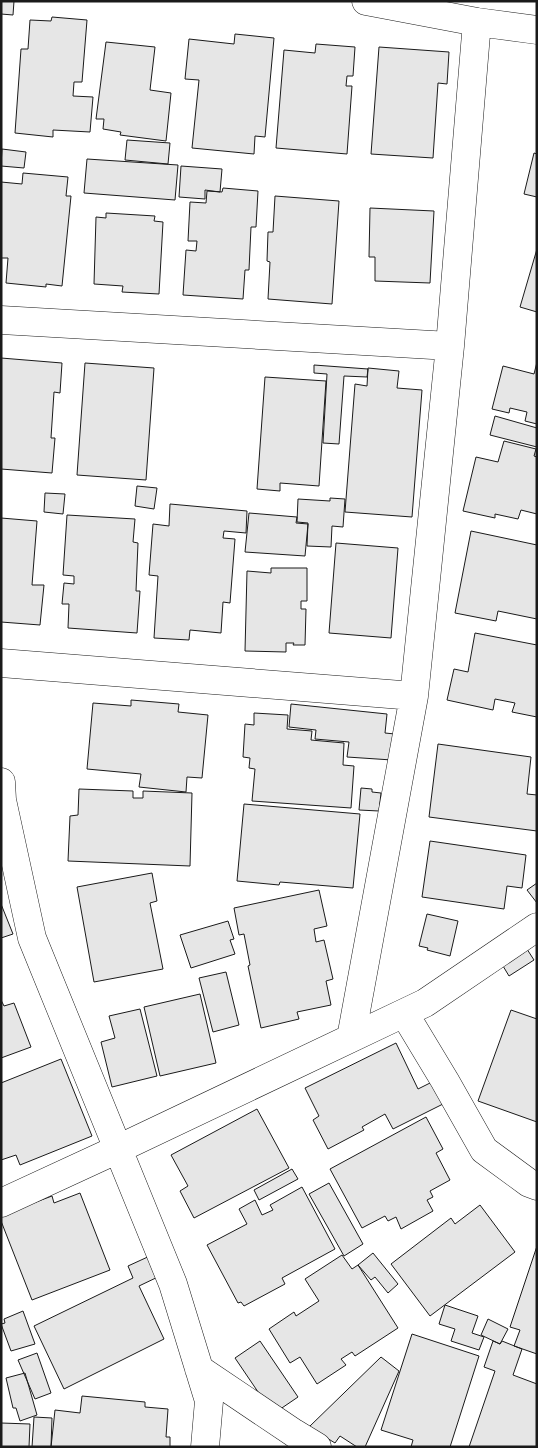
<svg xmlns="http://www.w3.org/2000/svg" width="538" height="1448" font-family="Commissioner,sans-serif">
  <rect width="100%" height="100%" fill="#fff"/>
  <!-- building -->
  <path fill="#e6e6e6" stroke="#1a1a1a" d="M1,1H14L13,15L1,14Z
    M52,17L87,20L82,82H74L73,96L93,97L90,132L53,130V137L15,133L21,49H28L30,20L51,21Z
    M235,34L274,38L265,137L255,136L254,154L192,148L199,80L185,79L189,39L234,44Z
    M106,42L155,47L150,90L171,93L166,141L120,135L121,132L103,129L104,119H96Z
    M316,44L355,47L353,76H347L346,86H352L347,154L276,148L284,50L315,53Z
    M379,47L449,52L447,84L438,83L433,158L371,154Z
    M127,140L170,143L168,164L125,160Z
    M2,149L26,152L24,168L1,166Z
    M534,153L537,154V197L524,194Z
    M87,159L178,165L175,200L84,193Z
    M181,166L222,169L220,192L205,190V199L179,197Z
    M23,173L68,177L66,196H71L62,286L46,284V287L6,283L8,258H1V182L22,184Z
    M223,188L258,191L256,227H251L249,270H245L243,299L183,295L186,250L196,251L197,241H188L190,202L206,203L207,191L222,192Z
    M275,196L339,201L332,304L268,299L270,262L267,261L268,232H273Z
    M370,208L434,211L430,283L375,281V257H369Z
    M106,213L155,216L154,221L163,222L159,294L122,292L123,286L94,284L96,217L106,218Z
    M537,249V312L520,307Z
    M1,358L62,363L60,393L54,392L51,438H55L52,473L1,469Z
    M537,362V424L525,421L527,412L510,408L509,413L492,409L503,366L534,374Z
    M85,363L154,368L146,480L77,475Z
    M314,365L368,369L367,377L344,376L339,444L323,443L327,374L314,373Z
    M368,368L399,371L397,388L422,390L412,517L345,512L355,384L367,386Z
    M265,377L326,381L319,486L280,483V491L257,489Z
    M495,416L537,428V447L490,435Z
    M504,441L536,449L534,456L537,457V514L521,510L518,519L495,514V518L463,511L476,457L498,462Z
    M137,486L157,488L154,509L135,506Z
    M45,493L65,494L63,514L44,512Z
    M330,498L345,499L343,527L332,526L331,547L307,546L308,523L297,522L298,499L330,501Z
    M170,504L247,511L246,533L224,531L223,538L235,539L230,603L223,602L221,633L190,630L189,640L154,638L158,576L149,575L153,524L169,526Z
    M249,513L297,517L296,523L308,524L305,556L245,552Z
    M67,515L135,519L133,542L138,543L136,591H140L137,633L68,628L69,604H62L64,583L74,584V576L63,575Z
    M1,518L37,521L32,585H44L40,625L1,622Z
    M471,531L537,545V619L498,611L496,621L455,613Z
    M336,543L398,548L391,638L329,633Z
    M271,568H307V601H301V609H306L305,645H293L294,643H286V652L245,651L247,571L271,573Z
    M475,633L537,645V717L512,712L515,703L495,699L493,710L447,700L454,669L468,672Z
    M131,700L179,704L178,712L208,715L202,778L187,777L186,792L139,787L141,774L87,769L93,703L131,706Z
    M291,704L387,714L385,733L395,734L392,760L347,757L349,742L315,739L316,730L289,727Z
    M254,713L288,715L287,729L312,731L311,740L344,743L343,765L354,766L351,808L252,801L255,769L249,768L250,758L243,757L245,724L254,725Z
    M438,744L531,757L527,794L537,795V831L429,817Z
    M361,788L372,789V792L381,793L379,811L359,810Z
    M79,789L133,791V798H143V791L192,793L190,866L68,861L70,816L78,815Z
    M244,804L360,814L353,888L280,882L279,885L237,881Z
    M430,841L526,855L522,888L507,886L504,909L422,897Z
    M152,873L157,901L150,903L163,969L94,982L77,887Z
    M537,883V903L527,890Z
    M319,890L327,926L314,929L316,942L324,940L333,979L326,981L331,1005L297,1012L299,1019L261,1028L248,966L250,965L244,934L239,935L234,908Z
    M1,904L13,934L1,938Z
    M427,914L458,921L450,956L427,950L428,948L419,946Z
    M228,921L234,939L230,940L235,954L191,968L180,935Z
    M525,946L534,960L509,976L500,961Z
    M226,972L239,1025L213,1032L199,978Z
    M200,994L216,1063L160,1076L144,1007Z
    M1,1000L4,1006L14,1003L31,1047L1,1058Z
    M140,1009L157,1076L112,1087L101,1042L115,1038L109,1016Z
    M511,1010L537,1019V1122L478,1101Z
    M396,1043L418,1089L436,1080L447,1102L393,1129L385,1114L362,1127L364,1130L328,1149L313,1120L319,1116L305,1088Z
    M61,1059L92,1136L20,1165L16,1155L1,1160V1083Z
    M257,1109L289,1168L194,1218L180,1191L188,1186L171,1155Z
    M426,1117L443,1149L436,1153L450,1180L430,1191L433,1197L427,1200L433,1211L401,1229L396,1217L388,1221L385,1216L362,1228L330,1169Z
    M292,1169L298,1179L259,1200L254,1190Z
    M329,1183L363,1244L344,1256L309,1194Z
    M302,1187L335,1249L282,1278L285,1284L244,1306L241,1302L238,1303L207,1245L247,1224L239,1209L255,1200L262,1215L273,1210L270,1205Z
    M80,1193L110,1270L32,1300L1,1221V1215L52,1196L54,1203Z
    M480,1205L515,1252L430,1316L391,1264L451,1218L455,1224Z
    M537,1246V1354L514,1346L520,1330L510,1327Z
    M373,1253L398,1284L388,1293L375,1277L371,1280L358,1265Z
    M152,1255L162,1275L139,1286L164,1339L64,1389L34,1326L133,1278L128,1266Z
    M342,1255L352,1269L358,1265L398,1328L355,1356L352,1352L341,1359L346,1365L317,1384L300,1357L290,1363L269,1329L294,1312L296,1316L319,1301L305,1279Z
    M445,1305L478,1316L472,1333L484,1337L479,1350L451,1341L455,1329L439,1324Z
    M23,1311L35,1344L11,1351L1,1324L5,1323L4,1319Z
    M488,1319L508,1329L500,1344L481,1335Z
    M412,1334L479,1356L450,1447H411L413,1440L381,1430Z
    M260,1341L298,1397L273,1414L235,1358Z
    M493,1341L500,1344L502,1341L522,1349L513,1375L537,1384V1447H469L495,1371L484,1367Z
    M37,1353L51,1393L35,1399L18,1360Z
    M381,1357L399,1371L365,1447H357L340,1436L335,1443L309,1427Z
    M25,1373L37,1415L20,1421L16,1408H13L6,1378Z
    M82,1396L145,1402V1407L168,1409L166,1437H170V1447H51L55,1410L80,1413Z
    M34,1417L52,1418L51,1447H32Z
    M1,1423L30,1424L29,1447H1Z"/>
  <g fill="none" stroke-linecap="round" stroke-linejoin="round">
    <defs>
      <path id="minor" d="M366,1L477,22L537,30
        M1,320L450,346L477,22
        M1,663L414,696
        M1,782L2,800L32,938L173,1284L209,1401L205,1447
        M537,927L425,1003L404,1013L445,1081L484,1150L529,1183L537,1186
        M351,1038L414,696L450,346
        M1,1203L118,1149L404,1013
        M199,1369L294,1433L317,1447"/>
    </defs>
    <!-- minor casing -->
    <use href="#minor" stroke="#1a1a1a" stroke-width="29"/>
    <!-- minor -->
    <use href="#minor" stroke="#fff" stroke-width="28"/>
  </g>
  <!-- border -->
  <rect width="538" height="1448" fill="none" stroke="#1a1a1a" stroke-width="5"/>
</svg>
